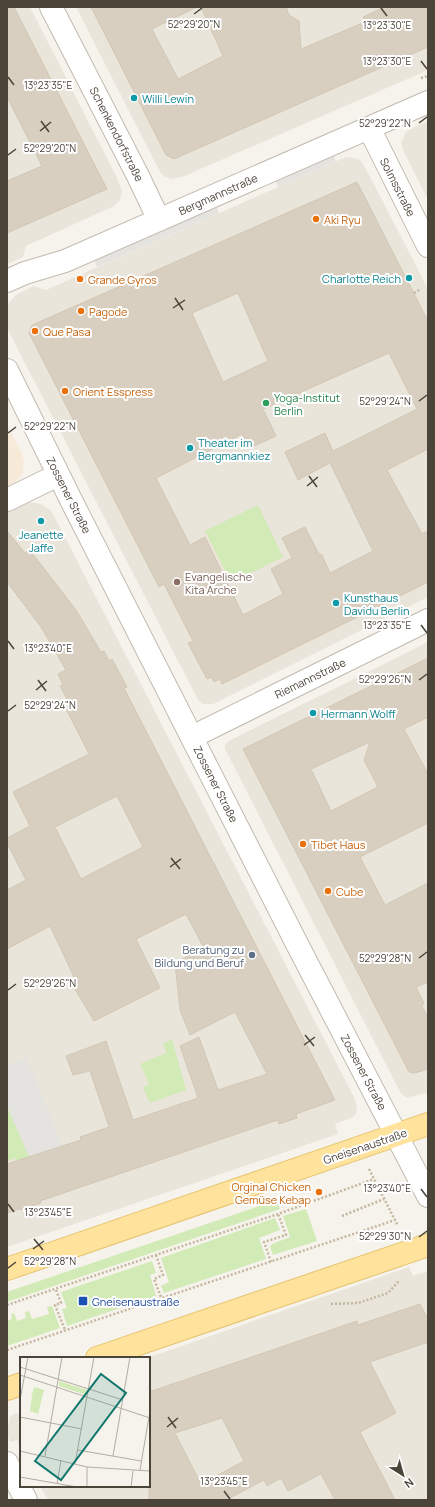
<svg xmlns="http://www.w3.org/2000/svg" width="435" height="1507" font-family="Manrope,sans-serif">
  <rect width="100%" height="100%" fill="#f6f3ec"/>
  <!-- residential -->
  <path fill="#eae5da" d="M7,7H30L117,178L122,191L120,200L114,206L26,246L23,257L7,264Z
    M76,7H428V70L182,177L171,179L164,176L159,170Z
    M428,121V200L403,150L401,143L406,132L414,127Z
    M349,157L358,159L361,161L367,171L428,289V597L213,704H203L198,700L194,692L8,330L7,305L17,294L34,286L46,290L341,159Z
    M27,502L41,504L50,510L53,514L355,1099L357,1109L356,1114L353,1117L335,1124L338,1134L7,1247V511Z
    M428,642V1092L408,1098L404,1096L399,1090L225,749V745L229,741Z
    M409,1267L413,1276L428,1271V1500H48L40,1486H149V1358H147Z
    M21,1412V1448L17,1440L11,1442L9,1440L7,1432L10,1417L14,1414Z"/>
  <!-- commercial -->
  <path fill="#f7ead8" d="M7,425L22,454L24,463L22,474L18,480L7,489Z"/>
  <!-- green -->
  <path fill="#d2eab5" d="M258,505L283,557L231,583L205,531Z
    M172,1039L186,1090L150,1103L143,1088L149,1084L140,1064L166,1053L163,1044Z
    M7,1106L29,1157L16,1161L15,1158L7,1161Z
    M277,1200L280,1209L7,1302V1292Z
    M306,1209L317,1241L273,1255L270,1247L272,1244L290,1237L283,1216Z
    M275,1218L280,1230L259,1238L266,1259L164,1293L161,1286L169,1282L161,1258Z
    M152,1261L156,1273L150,1275L156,1296L67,1326L62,1309L67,1308L61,1292Z
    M52,1306L60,1328L7,1346V1321L12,1319L11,1314L14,1313L17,1321L26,1318L25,1312L29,1311L32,1319L49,1314L47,1307Z"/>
  <!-- parking -->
  <path fill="#e5e3e0" d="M331,150L336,161L278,187L273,176Z
    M214,202L219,213L97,267L92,255Z
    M26,1057L63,1146L29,1157L7,1106V1066Z"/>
  <!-- building -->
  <path fill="#d8cfc1" stroke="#d3c7b4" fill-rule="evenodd" d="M7,7H14L107,189L7,233V181L42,166L7,97Z
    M91,7H197L152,29L178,79L223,56L201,7H286L289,15L299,21L301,49L365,22L363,17L384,7H428V47L174,159L166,155Z
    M357,182L428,321V449L387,470L422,534L428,531V582L222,684L220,679L214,682L211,677L207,679L188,643L193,641L164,584L159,587L29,333L32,325ZM238,293L268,361L223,382L192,313ZM389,353L417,409L333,451L325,433L285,452L298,480L330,463L373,551L330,573L322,555L319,554L305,527L282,538L292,558L271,569L283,594L243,615L205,537L190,545L156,478L242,434L250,448L276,436L263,409Z
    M7,531L25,553L29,549L76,610L101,652L104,651L109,661L112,659L127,687L124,688L335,1100L296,1114L297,1118L279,1124L278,1120L260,1126L40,1201L41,1203L20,1210L19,1209L7,1213V1164L81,1140L80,1137L109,1127L90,1071L73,1075L66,1056L106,1041L133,1120L198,1098L180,1046L199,1037L218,1090L267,1074L235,1012L190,1035L180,1010L175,963L204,948L186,914L136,939L160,988L94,1021L73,986L75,979L50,926L7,949V890L26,880L7,843V838L30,826L13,792L89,754L62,701L67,699L60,686L63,685L58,674L66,670L41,627L7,582ZM117,796L143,847L81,879L55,827Z
    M428,658V717L404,729L428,774V823L360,857L385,905L428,883V982L416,987L424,1003L422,1006L428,1018V1069L415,1073L409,1072L243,749ZM370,742L364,760L378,787L331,811L311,769Z
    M420,1304L428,1319V1342L370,1362L396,1413L360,1432L395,1500H335L321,1474L288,1491L281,1478L267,1486L264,1480L226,1500H149V1392L357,1321L358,1325ZM222,1418L244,1461L201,1484L175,1433Z"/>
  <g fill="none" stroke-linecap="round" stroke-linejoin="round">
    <defs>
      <path id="minor" d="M51,7L138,176L159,220
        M369,128L428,246
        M7,281L25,273L65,261L428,102
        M7,370L73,504L297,944L428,1196
        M7,500L58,475
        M192,737L428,620
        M7,1463L26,1500"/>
      <path id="major" d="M7,1269L428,1124
        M97,1358L428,1245
        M7,1389L21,1384"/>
    </defs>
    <!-- minor casing -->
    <use href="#minor" stroke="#c2bbae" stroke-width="24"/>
    <!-- major casing -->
    <use href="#major" stroke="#e6c16a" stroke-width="24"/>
    <!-- path -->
    <path stroke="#c4b79f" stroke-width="2.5" stroke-dasharray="2 2" stroke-linecap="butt" d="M421,78L428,76
      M414,293L421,289
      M369,1169L398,1226
      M342,1216L384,1199
      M156,1255L163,1275L154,1279L161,1297
      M271,1262L264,1242L286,1235L278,1214
      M56,1290L61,1303L55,1305L65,1330
      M331,1304L358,1303L388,1293L399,1281
      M7,1305L278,1214L374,1179
      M7,1350L395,1220"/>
    <!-- minor -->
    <use href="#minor" stroke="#fff" stroke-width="22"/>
    <!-- major -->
    <use href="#major" stroke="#ffe39c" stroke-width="22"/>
  </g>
  <!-- ticks -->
  <path fill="none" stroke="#4b4439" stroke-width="1.5" d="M381,8L387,16M194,14L202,8M421,61L427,69M8,77L14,85M41,121L49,132M419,123L427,117M40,131L51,122M8,155L16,149M175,298L183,310M173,308L185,300M419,401L427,395M8,433L16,427M309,476L317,487M307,486L318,477M421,625L427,633M8,641L14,649M38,680L46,691M419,680L427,674M36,690L47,681M8,711L16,705M171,858L180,869M170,867L181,859M419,958L427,952M8,990L16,984M305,1035L314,1046M304,1045L315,1037M421,1189L427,1197M8,1204L14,1212M419,1237L427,1231M34,1239L43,1250M33,1249L44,1241M8,1268L16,1262M168,1417L176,1428M167,1427L178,1418M224,1491L230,1499"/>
  <!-- markers -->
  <g fill="#0f9aa8" stroke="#fff" stroke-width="1.5">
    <circle cx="134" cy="98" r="4"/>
    <circle cx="409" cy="278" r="4"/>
    <circle cx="190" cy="448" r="4"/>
    <circle cx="41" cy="521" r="4"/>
    <circle cx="336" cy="603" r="4"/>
    <circle cx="313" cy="713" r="4"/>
  </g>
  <g fill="#e8710a" stroke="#fff" stroke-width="1.5">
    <circle cx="316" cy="219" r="4"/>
    <circle cx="80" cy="279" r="4"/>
    <circle cx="81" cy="311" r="4"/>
    <circle cx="35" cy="331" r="4"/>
    <circle cx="65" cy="391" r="4"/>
    <circle cx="303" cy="844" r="4"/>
    <circle cx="328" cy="891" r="4"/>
    <circle cx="319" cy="1192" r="4"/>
  </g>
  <circle fill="#2e9e5b" stroke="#fff" stroke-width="1.5" cx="266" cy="403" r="4"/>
  <circle fill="#8d6e63" stroke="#fff" stroke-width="1.5" cx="177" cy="582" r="4"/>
  <circle fill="#5c6f8a" stroke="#fff" stroke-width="1.5" cx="252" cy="955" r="4"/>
  <rect fill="#1a4fb4" stroke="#fff" stroke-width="1.5" x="78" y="1296" width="10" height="10" rx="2"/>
  <g text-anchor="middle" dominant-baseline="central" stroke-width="4" stroke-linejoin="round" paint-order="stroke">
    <!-- culture labels -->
    <g font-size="11" fill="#0d838f" stroke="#fff" text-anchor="start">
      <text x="142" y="98">Willi Lewin</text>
      <text x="401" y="278" text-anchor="end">Charlotte Reich</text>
      <text x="198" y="442">Theater im<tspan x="198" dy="13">Bergmannkiez</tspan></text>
      <text x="41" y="534" text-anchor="middle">Jeanette<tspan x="41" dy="13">Jaffe</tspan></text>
      <text x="344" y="597">Kunsthaus<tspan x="344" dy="13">Davidu Berlin</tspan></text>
      <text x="321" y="713">Hermann Wolff</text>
    </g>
    <!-- street labels -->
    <g font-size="11" fill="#4b4439" stroke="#fff">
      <text transform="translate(117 134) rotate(63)">Schenkendorfstraße</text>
      <text transform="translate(398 187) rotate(63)">Solmsstraße</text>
      <text transform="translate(218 194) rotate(-24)">Bergmannstraße</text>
      <text transform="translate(69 495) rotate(63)">Zossener Straße</text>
      <text transform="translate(310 678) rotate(-26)">Riemannstraße</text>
      <text transform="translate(216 784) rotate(63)">Zossener Straße</text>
      <text transform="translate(364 1072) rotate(62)">Zossener Straße</text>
      <text transform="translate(365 1146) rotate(-19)">Gneisenaustraße</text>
    </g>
    <!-- food labels -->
    <g font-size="11" fill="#c56008" stroke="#fff" text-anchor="start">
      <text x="324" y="219">Aki Ryu</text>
      <text x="88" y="279">Grande Gyros</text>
      <text x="89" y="311">Pagode</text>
      <text x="43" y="331">Que Pasa</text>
      <text x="73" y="391">Orient Esspress</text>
      <text x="311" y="844">Tibet Haus</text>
      <text x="336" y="891">Cube</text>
      <text x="311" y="1186" text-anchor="end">Orginal Chicken<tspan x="311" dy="13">Gemüse Kebap</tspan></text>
    </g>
    <!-- leisure labels -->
    <g font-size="11" fill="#27864d" stroke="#fff" text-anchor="start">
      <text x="274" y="397">Yoga-Institut<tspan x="274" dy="13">Berlin</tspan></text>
    </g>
    <!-- education labels -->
    <g font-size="11" fill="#785e54" stroke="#fff" text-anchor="start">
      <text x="185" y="576">Evangelische<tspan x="185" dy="13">Kita Arche</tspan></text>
    </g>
    <!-- service labels -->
    <g font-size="11" fill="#4e5e75" stroke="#fff" text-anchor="end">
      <text x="244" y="949">Beratung zu<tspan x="244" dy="13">Bildung und Beruf</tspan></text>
    </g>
    <!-- transit labels -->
    <g font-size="11" fill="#164399" stroke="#fff" text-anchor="start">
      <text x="92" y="1301">Gneisenaustraße</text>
    </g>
  </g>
  <!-- overview -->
  <g transform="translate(20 1357)">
    <rect width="130" height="130" fill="#f6f3ec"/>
    <path d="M39,24L67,33L66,38L39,29ZM14,30L24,33L18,57L10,54L12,39L10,37L12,38Z" fill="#d2eab5"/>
    <path fill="none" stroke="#b2ada4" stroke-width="1" d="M0,10L103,43M0,18L130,61M0,43L8,0M0,60L62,72M58,93L121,104M0,94L67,110V130M25,99L42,0M93,99L110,0M55,107L74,0M67,110L130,114M120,113L130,54M0,120L57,130M37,127L41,103M111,130L113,114"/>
    <path fill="#0f766e" fill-opacity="0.15" stroke="#0f766e" stroke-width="2" d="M81,17L106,36L41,123L15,104Z"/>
    <rect width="130" height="130" fill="none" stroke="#4b4439" stroke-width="2"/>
  </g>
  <g font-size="10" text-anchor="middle" fill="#4b4439" stroke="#fff" stroke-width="4" stroke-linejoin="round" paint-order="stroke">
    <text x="194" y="28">52°29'20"N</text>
    <text x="387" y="29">13°23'30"E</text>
    <text x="387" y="65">13°23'30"E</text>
    <text x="48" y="89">13°23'35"E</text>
    <text x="385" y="127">52°29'22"N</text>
    <text x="50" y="152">52°29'20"N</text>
    <text x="385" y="405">52°29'24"N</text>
    <text x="50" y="430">52°29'22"N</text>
    <text x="387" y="629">13°23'35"E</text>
    <text x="48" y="652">13°23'40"E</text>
    <text x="385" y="683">52°29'26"N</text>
    <text x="50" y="709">52°29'24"N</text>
    <text x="385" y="962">52°29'28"N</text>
    <text x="50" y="987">52°29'26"N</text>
    <text x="387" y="1192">13°23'40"E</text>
    <text x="48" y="1216">13°23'45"E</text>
    <text x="385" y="1240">52°29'30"N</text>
    <text x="50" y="1265">52°29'28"N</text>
    <text x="224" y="1485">13°23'45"E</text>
  </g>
  <!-- border -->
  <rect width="435" height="1507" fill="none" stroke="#4b4439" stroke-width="16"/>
  <!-- north arrow -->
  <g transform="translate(403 1475) rotate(143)" stroke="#ffffff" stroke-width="3" paint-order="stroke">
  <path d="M0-3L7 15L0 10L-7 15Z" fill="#4b4439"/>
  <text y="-6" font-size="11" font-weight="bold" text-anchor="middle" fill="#4b4439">N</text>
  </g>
</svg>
